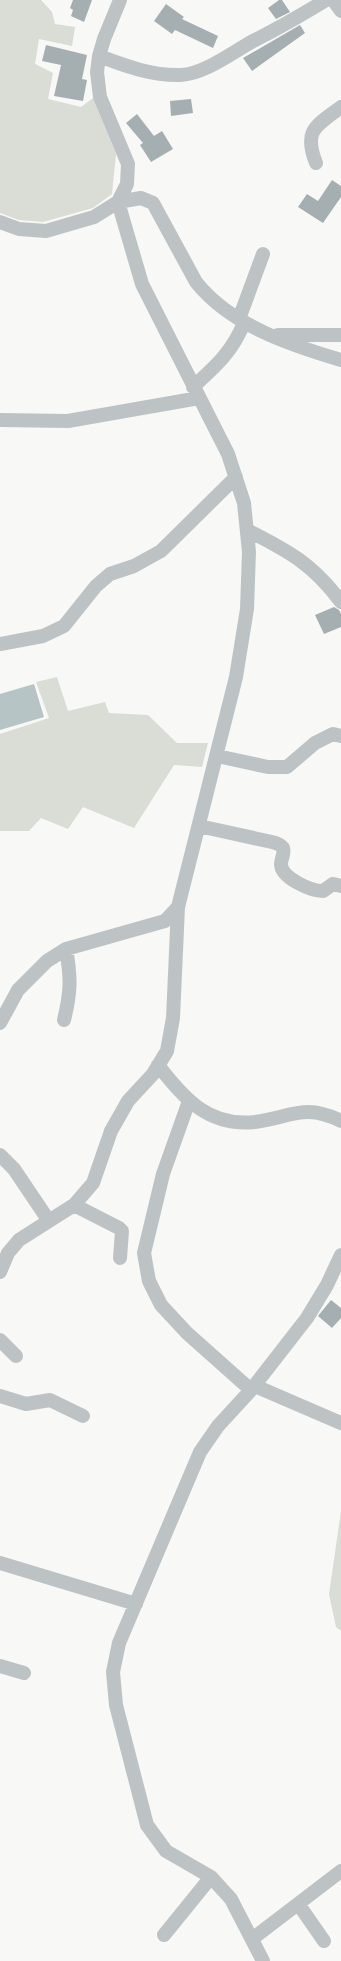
<svg xmlns="http://www.w3.org/2000/svg" width="341" height="1961" font-family="Commissioner,sans-serif">
  <rect width="100%" height="100%" fill="#f8f8f6"/>
  <!-- green -->
  <path fill="#d9ddd5" d="M0,0H41L52,12L55,24L75,27L72,46L39,39L35,64L53,73L48,99L81,107L93,98L116,154L112,194L93,208L43,222L19,220L0,213Z
    M57,677L68,711L105,702L109,713L148,715L177,743H208L202,767L174,765L134,828L83,807L68,829L41,818L29,831H0V734L49,718L36,682Z
    M341,1511V1631L336,1627L329,1594Z"/>
  <!-- water -->
  <path fill="#b6c4c6" d="M34,684L44,717L0,730V694Z"/>
  <!-- building -->
  <path fill="#a5afb2" d="M73,0H92L84,22L71,16L73,10L70,8Z
    M279,0H282L290,12L276,19L268,8Z
    M166,4L184,17L182,19L218,36L213,48L175,30L172,34L154,21Z
    M300,25L305,33L252,71L243,58Z
    M46,45L87,55L82,79L87,80L83,101L54,96L61,65L42,61Z
    M191,99L193,113L171,116L170,101Z
    M137,114L154,136L162,131L173,149L151,162L140,145L143,143L126,123Z
    M332,180L341,186V197L323,223L298,207L307,194L318,201Z
    M334,607L339,610L341,614V627L324,634L315,615Z
    M331,1300L341,1308V1318L332,1328L318,1316Z"/>
  <g fill="none" stroke-linecap="round" stroke-linejoin="round">
    <!-- minor -->
    <path stroke="#bdc3c5" stroke-width="14" d="M333,0L341,11
      M99,56C126,66 152,76 181,75C205,74 234,51 255,40C279,28 303,14 326,0
      M316,163C303,130 316,126 341,107
      M0,222L19,229L46,231L94,217L118,202L127,184L128,164L100,97L97,72L99,56L104,39L120,0
      M239,319L263,254
      M278,335H341
      M193,387C216,366 232,352 244,323
      M0,420L68,421L199,398
      M247,530C287,550 313,564 341,602
      M0,644L43,636L64,626L96,586L110,574L134,566L161,551L236,477
      M217,756L268,767H287L315,743L333,734L341,736
      M199,826L272,842C276,843 281,845 283,848C285,853 281,859 281,864C281,878 311,891 323,891L333,884L341,886
      M64,1020C71,992 71,977 66,949
      M0,1023L18,990L47,961L66,949L165,921L178,907L236,677L247,609L249,552L244,503L228,454L142,284L118,202L141,198L153,203L196,282C230,325 290,345 341,360
      M158,1065C184,1099 209,1127 255,1122C292,1117 304,1103 341,1121
      M189,1101L163,1174L144,1253L149,1281L161,1305L187,1333L251,1390
      M0,1155L14,1169L49,1221
      M74,1205L119,1228L122,1231L120,1258
      M0,1272L8,1253L19,1240L74,1205L93,1183L111,1131L128,1101L153,1074L167,1051L173,1018L178,907
      M0,1340L16,1356
      M255,1386L341,1423
      M0,1396L26,1404L50,1400L83,1416
      M0,1563L136,1604
      M0,1666L24,1673
      M299,1905L324,1941
      M164,1935L211,1877
      M252,1939L341,1871
      M263,1961L231,1899L211,1877L166,1851L147,1825L116,1705L113,1672L119,1643L200,1452L218,1426L251,1390L307,1318L327,1285L341,1255"/>
  </g>
</svg>
